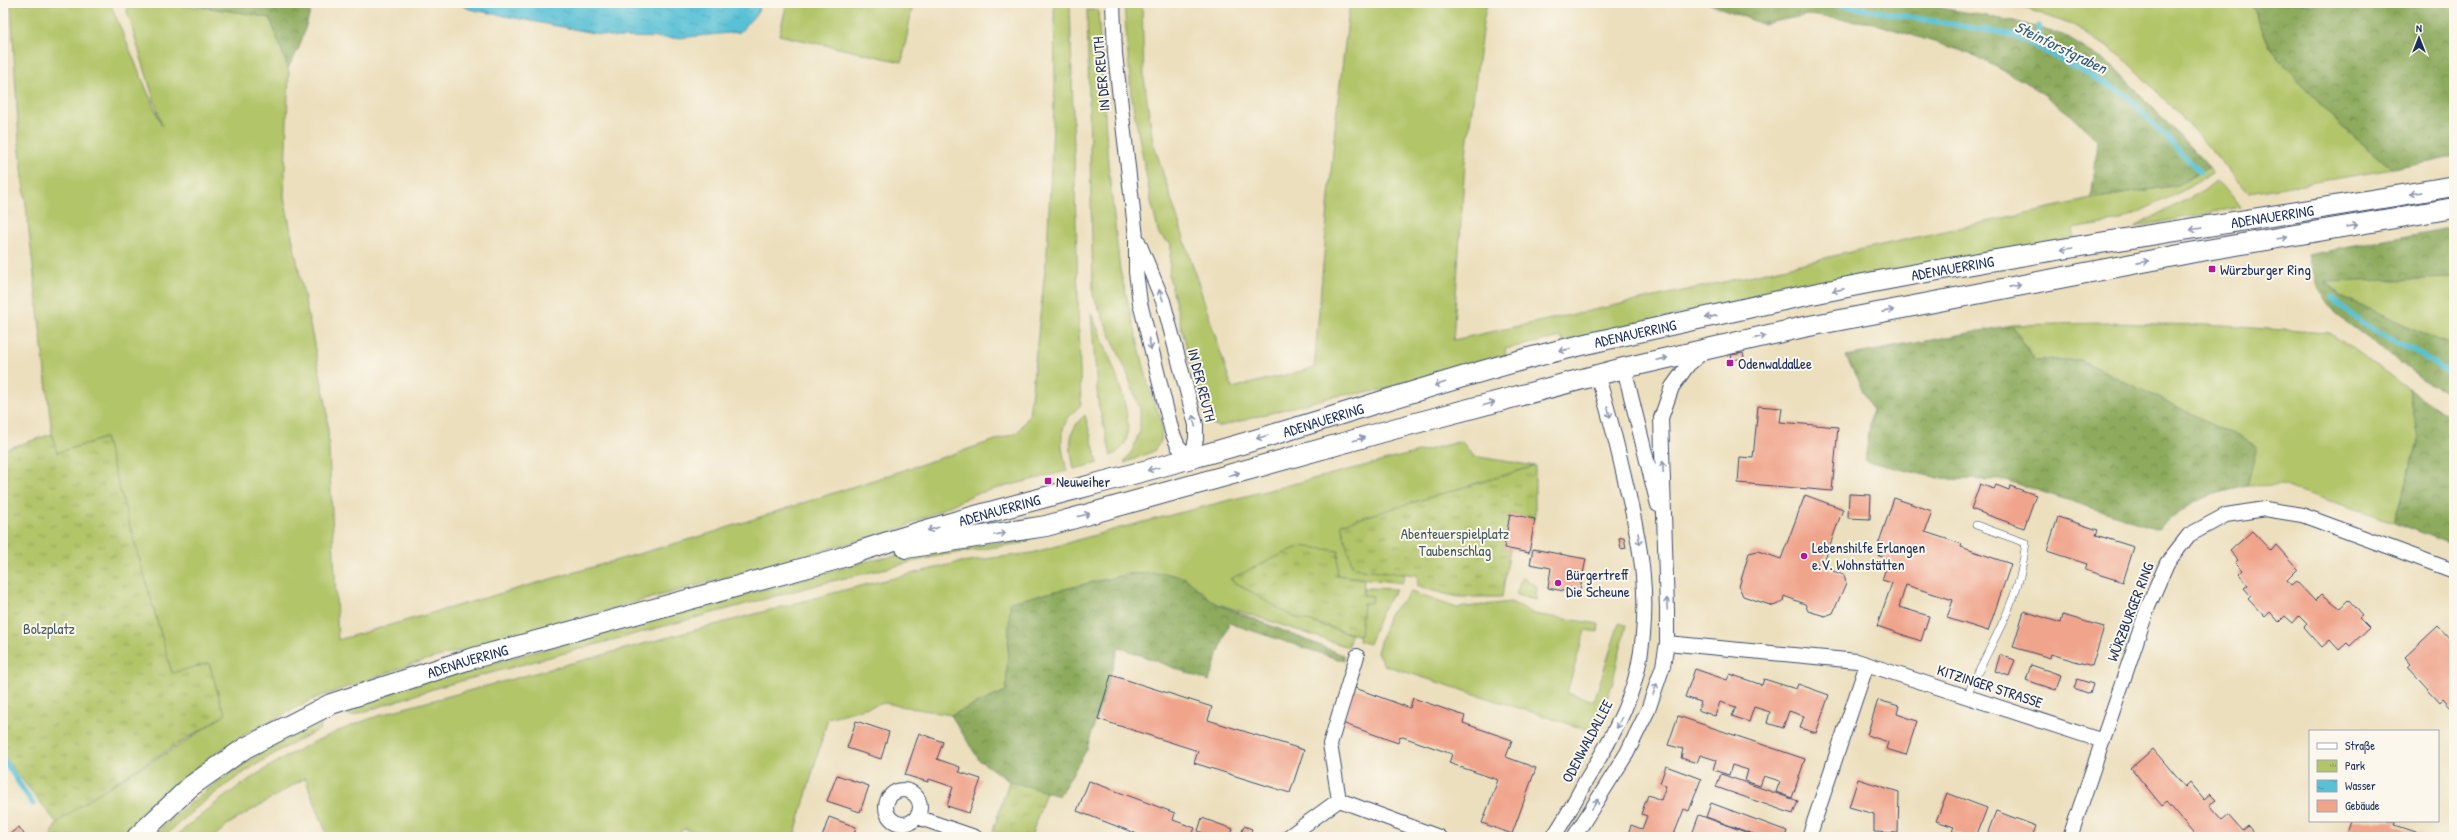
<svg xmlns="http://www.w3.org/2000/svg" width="2457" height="840" font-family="'Patrick Hand',sans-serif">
  <defs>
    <pattern id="forest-crowns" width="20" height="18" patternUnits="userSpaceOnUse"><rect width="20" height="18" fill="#8daa5d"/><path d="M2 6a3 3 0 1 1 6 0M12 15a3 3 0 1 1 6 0" fill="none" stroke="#728b50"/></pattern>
    <pattern id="park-tufts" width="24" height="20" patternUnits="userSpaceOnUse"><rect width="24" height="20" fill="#b2c569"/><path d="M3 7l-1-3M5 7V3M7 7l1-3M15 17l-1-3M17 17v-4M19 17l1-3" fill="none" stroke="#90a05a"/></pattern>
    <pattern id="water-ripples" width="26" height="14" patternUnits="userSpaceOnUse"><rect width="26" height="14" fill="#59c1d6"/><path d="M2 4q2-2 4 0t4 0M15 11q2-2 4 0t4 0" fill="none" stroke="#499db1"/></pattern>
  </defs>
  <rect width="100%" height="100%" fill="#fbf7ec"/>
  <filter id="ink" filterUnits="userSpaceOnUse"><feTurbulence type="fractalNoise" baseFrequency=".025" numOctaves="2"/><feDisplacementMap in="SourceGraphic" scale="8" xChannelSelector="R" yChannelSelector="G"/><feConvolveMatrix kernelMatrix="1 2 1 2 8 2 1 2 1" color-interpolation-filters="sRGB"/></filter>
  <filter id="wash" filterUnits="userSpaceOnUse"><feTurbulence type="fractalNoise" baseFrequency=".012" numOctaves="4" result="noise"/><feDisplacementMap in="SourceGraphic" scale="16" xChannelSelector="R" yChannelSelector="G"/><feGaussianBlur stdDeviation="0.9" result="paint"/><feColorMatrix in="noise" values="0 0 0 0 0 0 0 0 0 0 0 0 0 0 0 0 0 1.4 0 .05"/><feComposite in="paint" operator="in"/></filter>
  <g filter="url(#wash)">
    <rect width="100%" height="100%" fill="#ecdfbd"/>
    <!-- green -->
    <path fill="#b2c569" stroke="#667a64" d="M11,3H110L162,126L126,8C171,0 225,10 270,18L289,71L284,197L327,408L338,640L708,534L1017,433L1029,416L1047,252L1055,82L1054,3H1070L1081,405C1056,425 1060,442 1067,471L975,494L898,530L412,664L313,699L239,738L208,759L172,787L121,837H50L57,823L86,800L180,745L226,714L221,704L209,663L172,674L105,438L57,453L52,434L19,143Z
      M787,3H913L902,62L779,35Z
      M1124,3H1142L1144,77L1153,142L1232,388L1314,368L1336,116L1350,3H1487L1483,23L1465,162L1453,340L1715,284L1863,249L2091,199L2178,185L2209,167L2213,173L2182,191L2120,221L2073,229V239L1797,287L1564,342L1561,337L1505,349L1506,355L1379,391L1334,396L1218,427L1208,421L1194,378L1169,276L1171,244L1159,235L1151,201L1131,94Z
      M2035,3H2247L2252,7L2272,51L2340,125L2393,169L2249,193L2180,115L2121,56L2075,26L2028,9Z
      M1087,10H1098L1108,163L1120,270L1150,391L1162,422L1161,441L1154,451L1124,463L1133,449L1140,430V409L1125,368L1093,295Z
      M2216,181L2229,192L2240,207L2134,227L2203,191Z
      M2454,278V347L2341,296L2325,281Z
      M1091,313C1103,343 1136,411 1126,441C1123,448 1117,453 1111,456L1098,402Z
      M2106,323L2207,325L2330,333L2409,389L2419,439L2394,522L2282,485L2247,486L2257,446L2081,360H2035L2012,325Z
      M1085,415L1098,463L1074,469C1070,447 1066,431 1085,415Z
      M1462,441L1473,456L1535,466L1342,524L1353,568L1405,574L1402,583L1337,575L1230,579L1291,616L1351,634L1348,647L1215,603L1185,578L1164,573L1127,574L1011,602L1006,691L951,715L884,703L828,718L794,837H725L683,829L678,837H328L305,778L227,825L214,837H175C244,777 305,739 393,711L852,588L961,562L1032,553L1116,529Z
      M1022,540L1023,543L942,555L824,583L439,687L351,716L343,711L412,685L868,561L922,551Z
      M1522,576L1537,587L1536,600L1516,595Z
      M1363,588L1396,589L1381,612L1369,644L1359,641L1363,603L1373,596L1363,595Z
      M1411,592L1457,608L1511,602L1534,614L1599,624L1598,632L1585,630L1567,693L1594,701L1619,623L1626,625L1612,685L1594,732L1384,665L1377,652L1389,614Z
      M324,718L320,729C262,758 210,792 164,837H151C206,787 257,751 324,718Z"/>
    <!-- forest -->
    <path fill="url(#forest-crowns)" stroke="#546c5e" d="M187,3H313L299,48L288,68L270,18Z
      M1708,3H1914L2014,21L2063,35L2113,66L2209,167L2178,185L2091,199L2098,141L2071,115L2031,85L1969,53L1873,23L1808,15L1762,24Z
      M1995,3H2035L2028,9Z
      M2247,3H2454V157L2393,169L2340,125L2272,51L2252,7Z
      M2454,227V278L2325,282L2341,296L2454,347V396L2422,379L2337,315L2319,289L2308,255Z
      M2012,325L2035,360H2081L2257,446L2247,486C2205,496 2190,499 2158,529L2005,480L1942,479L1865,461L1872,410L1846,356Z
      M2409,389L2454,420V545L2394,522L2419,439Z
      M1164,573L1185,578L1215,603L1343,655L1344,661L1229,623L1209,681L1119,647L1086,751L1059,796L1009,781L979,760L951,715L1006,691L1010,602L1128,574Z"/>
    <!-- park -->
    <path fill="url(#park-tufts)" stroke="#667a64" d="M52,434L57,453L105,438L172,673L209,663L221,704L226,714C170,751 110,781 57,823L3,756V450Z
      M1535,466V519L1510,514L1504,548L1510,549L1502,597H1458L1418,587L1417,575L1353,568L1341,524Z
      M1300,546L1339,551L1337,575L1364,579L1363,595L1373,596L1371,603H1363L1360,636L1291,616L1230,579Z
      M1009,781L1046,792L1031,837H1011L993,831Z"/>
    <!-- water -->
    <path fill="url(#water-ripples)" stroke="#3a789a" d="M458,3H761L758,12L740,32L677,38L614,37L469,9Z"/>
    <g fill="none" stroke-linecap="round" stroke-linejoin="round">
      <!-- stream -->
      <path stroke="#59c1d6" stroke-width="5.5" d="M1829,3L2014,35L2125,94L2200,172
        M2038,26L2041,49
        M2333,297C2356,323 2378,333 2409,348C2425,356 2439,368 2454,376
        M3,759L33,804"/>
    </g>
    <g id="blocks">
      <!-- building -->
      <path fill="#f0a48c" d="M1743,353L1744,358L1732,360L1731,355Z
        M1758,406L1782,408L1780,422L1838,427L1832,491L1738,483L1740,457L1753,458Z
        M1980,484L1994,489L1996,485L2009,490L2010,486L2036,495L2024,528L1971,509Z
        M1849,494L1871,495L1870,519L1848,518Z
        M1805,495L1843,509L1822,567L1844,575L1846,583L1833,613L1825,616L1808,611L1805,604L1784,596L1783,602L1773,606L1743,596L1739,587L1749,553L1758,551L1781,559Z
        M1894,498L1932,511L1925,532L1962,544L1961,547L2011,564L1988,631L1947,618L1953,600L1906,585L1899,607L1929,616L1921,641L1877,626L1892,583L1882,580L1889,559L1879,556L1882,546L1878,545Z
        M1510,514L1535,519L1529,553L1504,548Z
        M2058,517L2098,530L2096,535L2134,547L2123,582L2085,570L2087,564L2047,551Z
        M2252,531L2271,551L2276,545L2298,569L2287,580L2291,585L2296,581L2315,601L2322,594L2340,608L2348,600L2362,616L2359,618L2369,628L2350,646L2347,643L2339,650L2330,640L2322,647L2304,627L2307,624L2299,616L2293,623L2285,616L2279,622L2270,612L2265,617L2248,599L2251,596L2244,588L2248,585L2238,574L2242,570L2235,563L2238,560L2230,551Z
        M1624,537L1626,548L1621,549L1619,538Z
        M1533,549L1586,559L1579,594L1548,588L1551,568L1530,564Z
        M2024,611L2061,623L2063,615L2104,627L2092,666L2051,654L2050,658L2013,647Z
        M2438,626L2452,641L2454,639V706L2451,708L2443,699L2440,702L2408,667L2411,664L2405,657Z
        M2000,655L2015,660L2009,676L1995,671Z
        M2031,665L2061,675L2056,690L2026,680Z
        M1695,669L1727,680L1730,674L1762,685L1764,679L1796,689L1798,684L1829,695L1816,733L1800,728L1804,716L1789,711L1783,728L1767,723L1770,712L1754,707L1749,722L1732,716L1736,707L1720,702L1715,716L1698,710L1701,702L1685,697Z
        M1111,675L1212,707L1208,720L1304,750L1290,793L1194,763L1198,751L1098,719Z
        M2077,679L2093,684L2090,694L2074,688Z
        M1355,688L1410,708L1413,698L1465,716L1463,723L1512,740L1506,757L1536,768L1512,834L1482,823L1498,780L1449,763L1452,754L1400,736L1398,743L1342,723Z
        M1878,700L1899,706L1897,714L1917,721L1906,755L1886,749L1888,742L1867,735Z
        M1678,716L1805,759L1792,798L1776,792L1780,781L1764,776L1760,786L1745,781L1748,770L1732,765L1729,775L1713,770L1716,760L1700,755L1697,763L1681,758L1683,749L1668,745Z
        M856,721L889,732L881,759L847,748Z
        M919,733L943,742L937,759L960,767L959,772L981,779L969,813L947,806L953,787L929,779L928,782L905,775Z
        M2153,749L2185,787L2190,782L2204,799L2210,794L2216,800L2209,805L2222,820L2228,815L2242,831L2248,826L2253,832L2247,837H2207L2205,835L2197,837L2167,802L2162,806L2131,768Z
        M1666,766L1701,779L1689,811L1684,809L1673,837H1627L1631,825L1642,829L1647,816L1641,814L1648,795L1661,800L1666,786L1660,783Z
        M1721,774L1798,801L1793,814L1716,787Z
        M837,775L869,786L860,812L827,801Z
        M1858,779L1899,792L1898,833L1874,832V814L1849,807Z
        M1089,781L1175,813L1173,820L1195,828L1191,837H1145L1077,811Z
        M1947,793L1987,808L1976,837H1968L1952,831L1954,827L1936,821Z
        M1711,803L1787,831L1785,837H1762L1706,817Z
        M1996,811L2036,826L2032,837H1986Z
        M1699,815L1740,830L1758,837H1691Z
        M829,817L856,827L853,837H822Z
        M1202,818L1233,829L1230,837H1214L1198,831Z
        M2351,821H2396L2394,825L2430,837H2346Z
        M1244,826L1252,829L1249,837H1240Z
        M19,827L26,837H6Z
        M881,832L895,837H880Z"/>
    </g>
  </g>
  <g filter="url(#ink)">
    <use href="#blocks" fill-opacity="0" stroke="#3a496c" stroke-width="1"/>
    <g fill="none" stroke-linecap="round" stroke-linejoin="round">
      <defs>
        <path id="service" d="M1967,696C1984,656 2009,618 2020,576C2023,565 2024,554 2026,543L1976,525"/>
        <path id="minor" d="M1113,3L1115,54L1136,237V272L1140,303L1172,432L1178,446L1191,459
          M1138,241L1163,301L1196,425V439L1191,459
          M1624,368L1658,505
          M1667,643L1857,661L2103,741
          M886 807a17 17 0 1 1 34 0a17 17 0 1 1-34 0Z
          M1339,800L1330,744L1357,656
          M1339,800L1439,837
          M917,817L975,837
          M1288,837L1339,800
          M1553,837C1565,820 1575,801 1585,782C1607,746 1629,709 1638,668C1652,601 1641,545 1625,480C1617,445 1609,410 1597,375
          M1574,837L1627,753L1648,710L1663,666L1667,643V610L1661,418L1672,387L1688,365L1704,351
          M1809,837L1867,664
          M2070,837L2148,607L2167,563L2189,535L2226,515L2265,509L2302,515L2454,571"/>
        <g id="secondary">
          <path d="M906,548L1046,526L1397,428L1624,368L1804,327L2195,252L2454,208"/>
          <path id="s1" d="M137,837L191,786L245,748L331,704L470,659L834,560C950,519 1070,492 1188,459C1304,428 1417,388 1533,357C1611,337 1691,321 1770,303C1996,254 2226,226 2454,186"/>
        </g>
      </defs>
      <!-- service casing -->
      <use href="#service" stroke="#3a496c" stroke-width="8"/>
      <!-- minor casing -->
      <use href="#minor" stroke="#3a496c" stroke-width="16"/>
      <!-- secondary casing -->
      <use href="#secondary" stroke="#3a496c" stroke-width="22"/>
      <!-- service -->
      <use href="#service" stroke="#fff" stroke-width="7"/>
      <!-- minor -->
      <use href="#minor" stroke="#fff" stroke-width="14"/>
      <!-- secondary -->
      <use href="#secondary" stroke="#fff" stroke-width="20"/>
    </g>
    <!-- one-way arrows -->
    <defs><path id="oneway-shaft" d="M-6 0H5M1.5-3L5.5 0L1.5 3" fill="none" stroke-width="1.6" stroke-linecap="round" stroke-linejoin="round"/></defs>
    <g stroke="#8d97ae">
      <use href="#oneway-shaft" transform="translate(2416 193) rotate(170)"/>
      <use href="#oneway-shaft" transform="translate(2352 226) rotate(-10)"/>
      <use href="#oneway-shaft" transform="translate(2196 229) rotate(171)"/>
      <use href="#oneway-shaft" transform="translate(2282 238) rotate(-9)"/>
      <use href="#oneway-shaft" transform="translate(2067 249) rotate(171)"/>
      <use href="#oneway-shaft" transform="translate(2143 262) rotate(-11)"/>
      <use href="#oneway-shaft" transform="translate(2015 286) rotate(-11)"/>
      <use href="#oneway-shaft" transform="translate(1838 290) rotate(169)"/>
      <use href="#oneway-shaft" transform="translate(1161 295) rotate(-110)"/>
      <use href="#oneway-shaft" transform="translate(1888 311) rotate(-11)"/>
      <use href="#oneway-shaft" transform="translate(1711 317) rotate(167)"/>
      <use href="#oneway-shaft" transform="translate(1760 337) rotate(-13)"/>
      <use href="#oneway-shaft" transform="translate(1150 344) rotate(76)"/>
      <use href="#oneway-shaft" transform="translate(1565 350) rotate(167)"/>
      <use href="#oneway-shaft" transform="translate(1662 359) rotate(-13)"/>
      <use href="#oneway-shaft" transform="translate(1440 384) rotate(163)"/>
      <use href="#oneway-shaft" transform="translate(1489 404) rotate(-15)"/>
      <use href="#oneway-shaft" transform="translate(1609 412) rotate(76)"/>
      <use href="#oneway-shaft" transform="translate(1194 421) rotate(-103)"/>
      <use href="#oneway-shaft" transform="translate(1262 437) rotate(163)"/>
      <use href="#oneway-shaft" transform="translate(1359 439) rotate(-16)"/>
      <use href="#oneway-shaft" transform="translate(1663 467) rotate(-92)"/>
      <use href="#oneway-shaft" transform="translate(1153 469) rotate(165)"/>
      <use href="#oneway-shaft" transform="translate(1234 474) rotate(-16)"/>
      <use href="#oneway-shaft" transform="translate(1084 515) rotate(-15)"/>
      <use href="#oneway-shaft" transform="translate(933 529) rotate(164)"/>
      <use href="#oneway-shaft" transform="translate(1000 534) rotate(-10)"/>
      <use href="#oneway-shaft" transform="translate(1639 539) rotate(80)"/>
      <use href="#oneway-shaft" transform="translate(1667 604) rotate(-92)"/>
      <use href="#oneway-shaft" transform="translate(1655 689) rotate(-71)"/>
      <use href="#oneway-shaft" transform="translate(1619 723) rotate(116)"/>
      <use href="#oneway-shaft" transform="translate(1595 804) rotate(-58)"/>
    </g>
  </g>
  <!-- markers -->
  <g fill="#b5179e" stroke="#fbf7ec" stroke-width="1.5">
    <rect x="2208" y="265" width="8" height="8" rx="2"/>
    <rect x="1726" y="359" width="8" height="8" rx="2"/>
    <rect x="1044" y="477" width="8" height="8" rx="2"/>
    <circle cx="1804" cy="556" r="4"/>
    <circle cx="1558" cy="583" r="4"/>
  </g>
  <g text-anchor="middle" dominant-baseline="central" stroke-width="4" stroke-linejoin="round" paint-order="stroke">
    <!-- street labels -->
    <g font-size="15" fill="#1b2f5e" stroke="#fbf7ec">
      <text transform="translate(1101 74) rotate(-95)">IN DER REUTH</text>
      <text stroke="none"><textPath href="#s1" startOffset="2241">ADENAUERRING</textPath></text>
      <text stroke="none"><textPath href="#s1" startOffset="1917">ADENAUERRING</textPath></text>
      <text stroke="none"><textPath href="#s1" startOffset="1593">ADENAUERRING</textPath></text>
      <text transform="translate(1202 385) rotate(76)">IN DER REUTH</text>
      <text stroke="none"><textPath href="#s1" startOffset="1269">ADENAUERRING</textPath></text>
      <text stroke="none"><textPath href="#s1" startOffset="933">ADENAUERRING</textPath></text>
      <text transform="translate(2130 612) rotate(-69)">WÜRZBURGER RING</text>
      <text stroke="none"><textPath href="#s1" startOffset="380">ADENAUERRING</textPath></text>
      <text transform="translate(1990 686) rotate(18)">KITZINGER STRASSE</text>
      <text transform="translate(1587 741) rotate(-62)">ODENWALDALLEE</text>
    </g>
    <!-- poi labels -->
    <g font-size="15" fill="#1b2f5e" stroke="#fbf7ec" text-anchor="start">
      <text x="2220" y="269">Würzburger Ring</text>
      <text x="1738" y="363">Odenwaldallee</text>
      <text x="1056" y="481">Neuweiher</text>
      <text x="1812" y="547">Lebenshilfe Erlangen<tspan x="1812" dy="17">e.V. Wohnstätten</tspan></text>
      <text x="1566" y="574">Bürgertreff<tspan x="1566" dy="17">Die Scheune</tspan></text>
    </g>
    <!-- park labels -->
    <g font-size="15" fill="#485c61" stroke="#fbf7ec">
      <text x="1455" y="533">Abenteuerspielplatz<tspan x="1455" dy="17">Taubenschlag</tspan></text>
      <text x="49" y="628">Bolzplatz</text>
    </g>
    <!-- water labels -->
    <g font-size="16" font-style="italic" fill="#2e5b82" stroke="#fbf7ec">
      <text transform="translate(2061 47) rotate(26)">Steinforstgraben</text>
    </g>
  </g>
  <!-- margin -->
  <rect width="2457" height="840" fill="none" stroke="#fbf7ec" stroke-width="16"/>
  <!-- legend -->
  <rect x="2309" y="730" width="130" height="92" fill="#fbf7ec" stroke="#a1a7b3"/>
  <rect x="2317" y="743" width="20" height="6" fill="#ffffff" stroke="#a1a7b3"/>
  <text x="2345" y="750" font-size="12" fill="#1b2f5e">Straße</text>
  <rect x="2317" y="760" width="20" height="12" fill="url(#park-tufts)" stroke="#a1a7b3"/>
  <text x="2345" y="770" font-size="12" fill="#1b2f5e">Park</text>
  <rect x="2317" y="780" width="20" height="12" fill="url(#water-ripples)" stroke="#a1a7b3"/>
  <text x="2345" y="790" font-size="12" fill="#1b2f5e">Wasser</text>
  <rect x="2317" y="800" width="20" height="12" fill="#f0a48c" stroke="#a1a7b3"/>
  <text x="2345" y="810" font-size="12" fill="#1b2f5e">Gebäude</text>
  <!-- north arrow -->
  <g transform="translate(2419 38)" stroke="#fbf7ec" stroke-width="3" paint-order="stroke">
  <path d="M0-3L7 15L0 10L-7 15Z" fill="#1b2f5e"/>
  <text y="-6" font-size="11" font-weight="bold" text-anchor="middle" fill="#1b2f5e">N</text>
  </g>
</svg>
